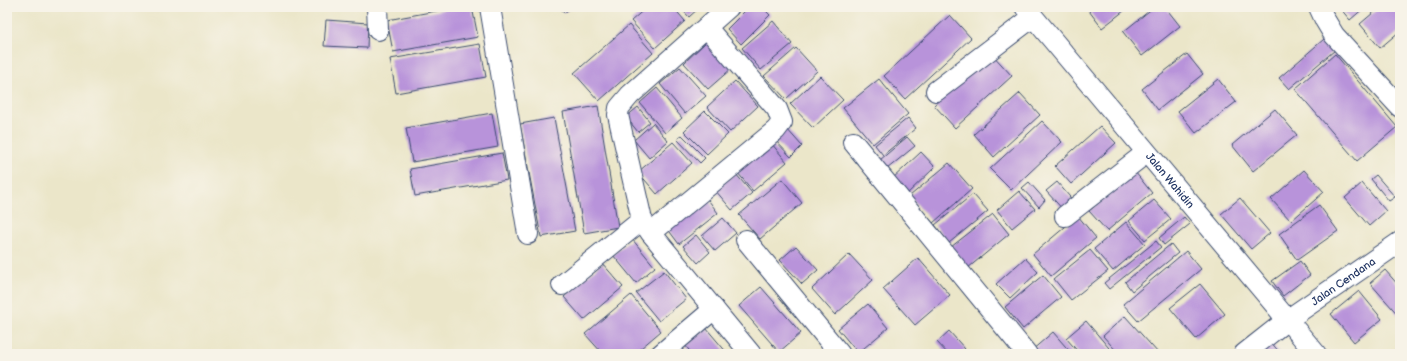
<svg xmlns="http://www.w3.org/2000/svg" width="1407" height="361" font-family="'Balsamiq Sans',sans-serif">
  <rect width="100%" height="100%" fill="#f7f3e8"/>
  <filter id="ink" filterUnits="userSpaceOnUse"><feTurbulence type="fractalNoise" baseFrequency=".025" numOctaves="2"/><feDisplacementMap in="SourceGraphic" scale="8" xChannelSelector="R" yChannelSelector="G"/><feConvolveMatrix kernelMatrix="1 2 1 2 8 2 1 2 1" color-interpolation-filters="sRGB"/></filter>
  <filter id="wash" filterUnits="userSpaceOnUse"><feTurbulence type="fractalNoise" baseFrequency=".012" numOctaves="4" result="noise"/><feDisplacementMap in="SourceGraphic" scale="16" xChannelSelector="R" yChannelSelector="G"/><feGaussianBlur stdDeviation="0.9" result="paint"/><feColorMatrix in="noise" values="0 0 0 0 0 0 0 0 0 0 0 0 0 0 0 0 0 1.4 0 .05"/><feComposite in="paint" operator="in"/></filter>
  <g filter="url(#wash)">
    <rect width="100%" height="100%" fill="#ebe6c9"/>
    <g id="blocks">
      <!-- building -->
      <path fill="#b893da" d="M458,7H472L478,37L393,52L387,20Z
        M560,7H572L564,13Z
        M647,7H673L685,21L655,48L631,21Z
        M680,7H700L689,17Z
        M749,7H762L770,15L741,44L727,29Z
        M1086,7H1129L1102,28Z
        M1154,7H1165L1180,26L1142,56L1123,32Z
        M1339,7H1365L1350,20Z
        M1380,7H1400V31L1380,48L1360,24Z
        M950,15L971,38L905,99L884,76Z
        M326,20L368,23L367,48L324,46Z
        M773,21L792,44L761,70L742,48Z
        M629,25L653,53L599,101L574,73Z
        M1331,33L1341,45L1289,89L1279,78Z
        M707,41L732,68L708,89L684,63Z
        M480,44L486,77L396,93L390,59Z
        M796,48L817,71L786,99L764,76Z
        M991,53L1012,76L955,128L934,105Z
        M1187,54L1203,74L1158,110L1142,89Z
        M1335,54L1397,127L1357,161L1295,89Z
        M680,67L706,96L685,114L660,84Z
        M820,76L843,100L813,128L790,104Z
        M879,79L908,114L873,144L843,108Z
        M1218,79L1236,102L1196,133L1178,111Z
        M735,81L758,106L730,132L707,107Z
        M657,88L682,118L665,133L640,103Z
        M1020,93L1040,115L994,157L974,134Z
        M598,106L618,227L584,233L563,112Z
        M638,107L650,122L638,132L626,117Z
        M1275,109L1297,135L1253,171L1232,145Z
        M705,111L728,134L707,154L684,131Z
        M492,113L498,147L412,162L406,128Z
        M554,118L575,231L541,237L520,124Z
        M908,118L916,128L883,155L875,145Z
        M1042,121L1062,142L1011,190L990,169Z
        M653,123L668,141L649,158L634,140Z
        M1100,126L1116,143L1071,184L1055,166Z
        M786,128L802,146L791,157L774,139Z
        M682,135L705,158L700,163L677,139Z
        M907,137L915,146L887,169L880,160Z
        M673,142L692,163L657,194L638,172Z
        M771,143L787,162L753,191L737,172Z
        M921,152L935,167L905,196L891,180Z
        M502,153L507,180L415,196L410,169Z
        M949,163L972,189L933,223L910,196Z
        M1304,170L1324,192L1291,221L1271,199Z
        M1135,172L1152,193L1107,231L1089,211Z
        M735,173L752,193L732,210L715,190Z
        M1376,175L1395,197L1389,201L1371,179Z
        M782,179L802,203L760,239L739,215Z
        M1029,182L1045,200L1039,207L1022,188Z
        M1057,182L1076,204L1066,213L1046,191Z
        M1362,183L1386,211L1369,226L1345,198Z
        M1019,191L1035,209L1012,228L997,210Z
        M973,194L988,211L949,243L935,225Z
        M706,197L718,213L679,244L667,228Z
        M1240,198L1270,233L1251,249L1221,214Z
        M1154,200L1171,219L1145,240L1129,221Z
        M1319,205L1338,231L1297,260L1279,234Z
        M993,214L1009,234L968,268L951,247Z
        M1078,216L1096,238L1051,276L1033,254Z
        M1184,217L1190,224L1164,245L1159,238Z
        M723,218L736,233L715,251L702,236Z
        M1126,222L1145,244L1113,271L1094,249Z
        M696,235L710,252L698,263L683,246Z
        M632,239L655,267L636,283L613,255Z
        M1156,241L1161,247L1109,289L1104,283Z
        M1171,244L1178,253L1132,291L1125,282Z
        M796,246L818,270L802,284L780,260Z
        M1090,250L1108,271L1071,300L1054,279Z
        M1186,251L1201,269L1138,321L1123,304Z
        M849,254L873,280L835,315L812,289Z
        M918,258L950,295L915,325L883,289Z
        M1025,258L1038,272L1010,298L996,284Z
        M1300,261L1310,275L1283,296L1272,281Z
        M602,263L623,287L584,320L564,297Z
        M1385,270L1400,287V317L1370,283Z
        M664,271L686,299L659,321L636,293Z
        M1043,275L1061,297L1023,329L1005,307Z
        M1200,284L1225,314L1196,339L1170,308Z
        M761,287L801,333L779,352L739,306Z
        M1359,291L1382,319L1354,342L1331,314Z
        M631,295L661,331L634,354H603L585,334Z
        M868,304L888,328L858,353L838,329Z
        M1125,316L1159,354H1119L1103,336Z
        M1086,321L1114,354H1080L1066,338Z
        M706,328L728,354H692L685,345Z
        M949,331L965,349L960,354H948L937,342Z
        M1053,332L1072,354H1034L1031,351Z
        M1269,340L1281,354H1252Z"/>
    </g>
  </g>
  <g filter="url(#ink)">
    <use href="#blocks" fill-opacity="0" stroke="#3a4a6e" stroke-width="1"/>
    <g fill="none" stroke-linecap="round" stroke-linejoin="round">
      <defs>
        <g id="minor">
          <path d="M377,7L378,30"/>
          <path d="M490,7L528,234"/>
          <path d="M729,7L630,95L619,108L618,115L642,220L651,233L751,354"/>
          <path id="s1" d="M1025,7L1316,354"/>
          <path d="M1319,7L1325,20L1334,35L1400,107"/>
          <path d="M936,91L1033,17"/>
          <path d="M853,142L1027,354"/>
          <path d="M1065,216L1146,153"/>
          <path d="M651,233L776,130L782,122L777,109L707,28"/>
          <path d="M746,240L840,354"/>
          <path d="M562,285L642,220"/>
          <path d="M661,354L714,309"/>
          <path id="s2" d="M1244,354L1287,320L1400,242"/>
        </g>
      </defs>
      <!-- minor casing -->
      <use href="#minor" stroke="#3a4a6e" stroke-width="22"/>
      <!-- minor -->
      <use href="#minor" stroke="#fff" stroke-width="20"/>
    </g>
  </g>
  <g text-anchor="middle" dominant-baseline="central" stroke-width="3" stroke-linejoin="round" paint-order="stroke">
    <!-- street labels -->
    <g font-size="11" fill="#1b2f5e" stroke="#f7f3e8">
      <text stroke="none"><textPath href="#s1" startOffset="226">Jalan Wahidin</textPath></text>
      <text stroke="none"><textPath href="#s2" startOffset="123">Jalan Cendana</textPath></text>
    </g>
  </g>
  <!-- margin -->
  <rect width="1407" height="361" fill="none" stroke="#f7f3e8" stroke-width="24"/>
</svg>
